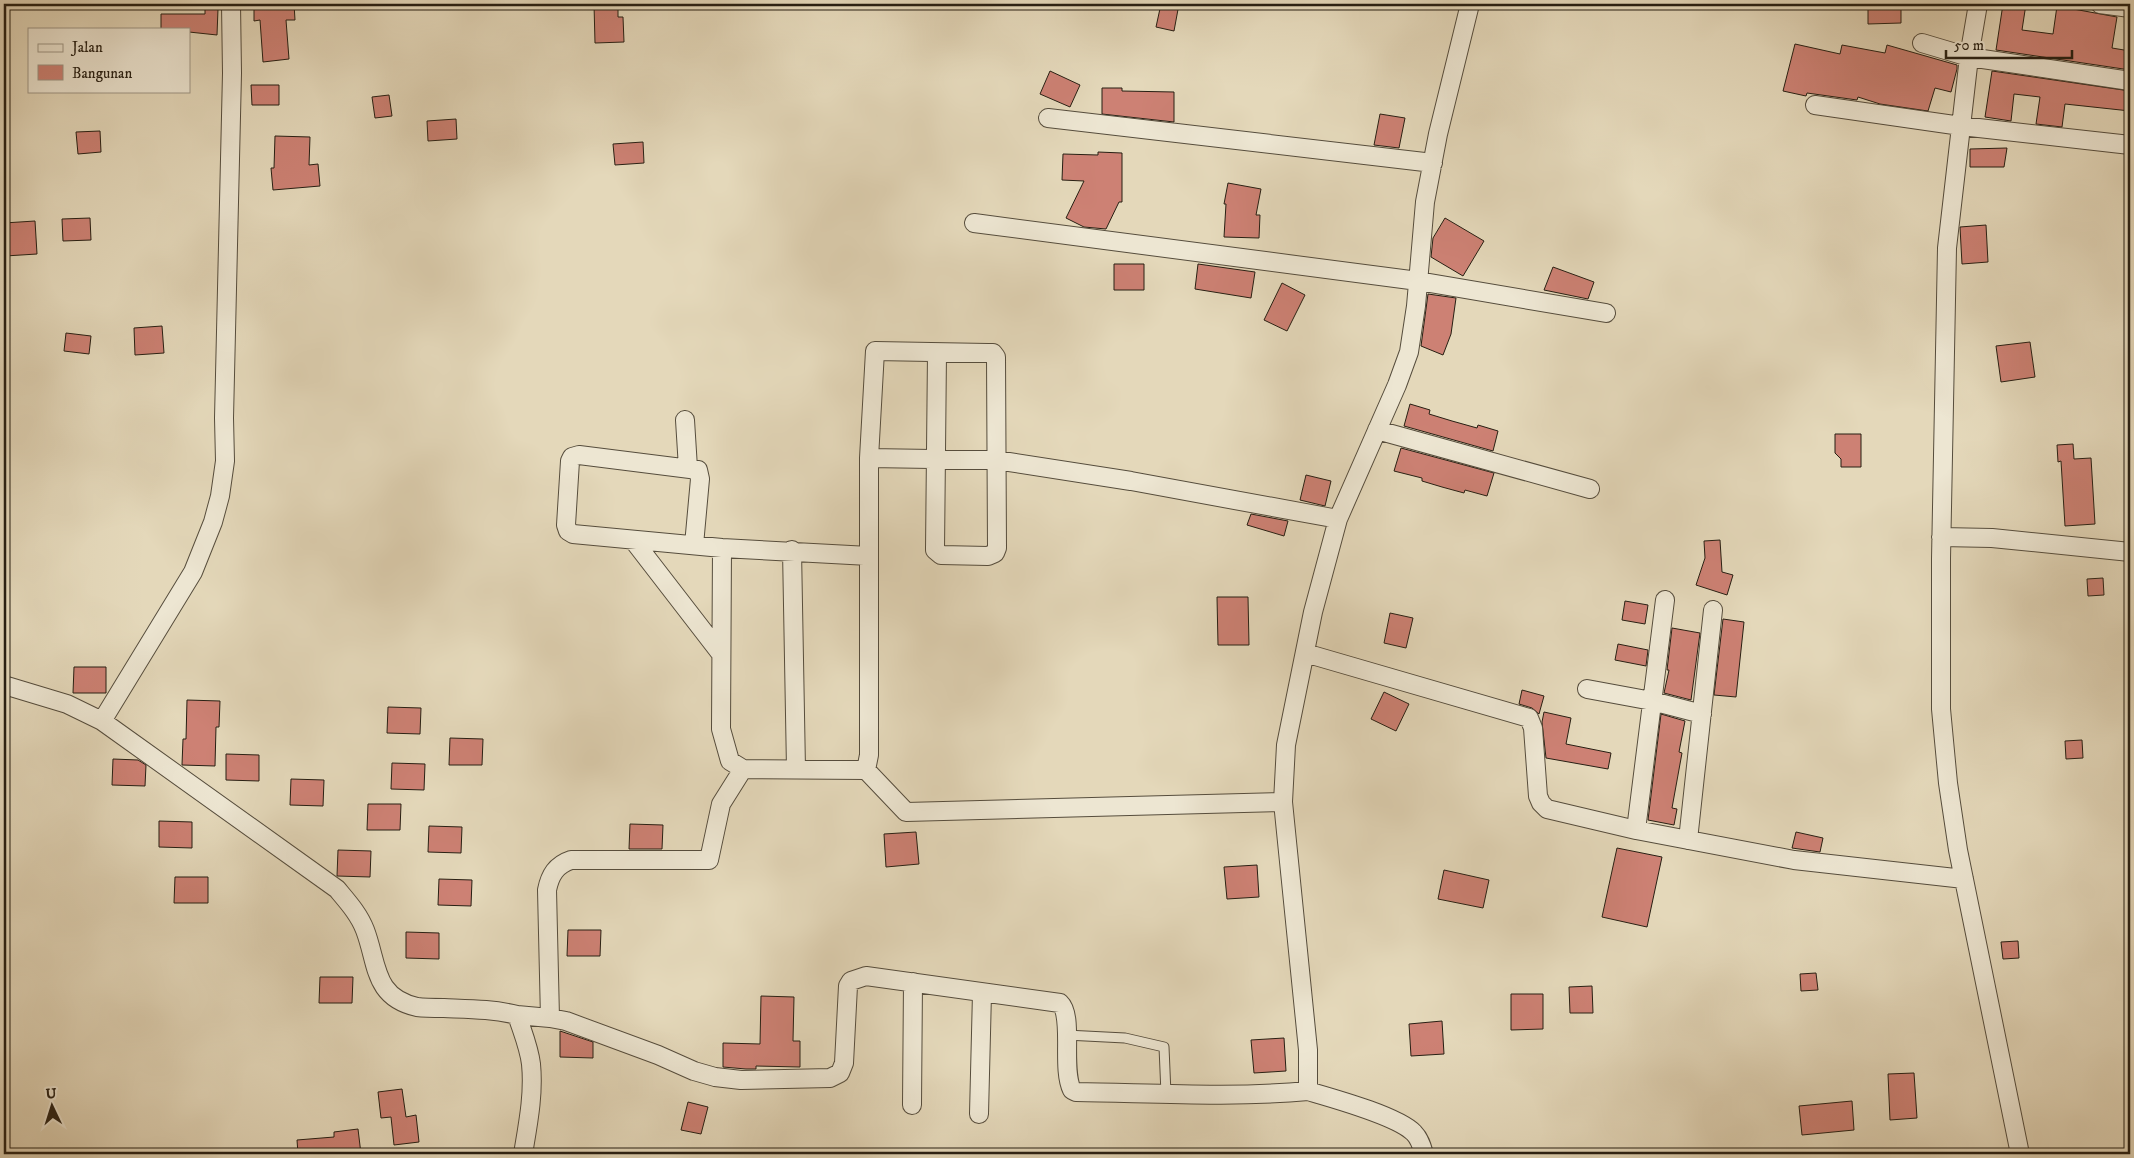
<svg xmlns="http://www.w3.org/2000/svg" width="2134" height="1158" font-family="'IM FELL DW Pica',serif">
  <rect width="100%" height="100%" fill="#e4d8ba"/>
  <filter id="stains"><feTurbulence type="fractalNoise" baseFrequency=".004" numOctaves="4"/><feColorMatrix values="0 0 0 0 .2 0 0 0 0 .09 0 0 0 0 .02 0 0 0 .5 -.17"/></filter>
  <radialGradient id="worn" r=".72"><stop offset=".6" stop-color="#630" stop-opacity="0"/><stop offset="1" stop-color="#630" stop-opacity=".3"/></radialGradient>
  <!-- building -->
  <path fill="#cd8174" stroke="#271f13" d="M254,4H294L295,20H286L289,59L263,62L260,20L254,21Z
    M594,4H618V17H623L624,42L595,43Z
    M1161,4H1179L1174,31L1156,27Z
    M1868,4H1901V23L1868,24Z
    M2003,4H2026L2022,30L2053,34L2057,6L2117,17L2112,48L2130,51V70L1996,50Z
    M205,8L218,9L217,35L189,32V29H161V14H205Z
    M1795,44L1840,54L1842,45L1885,53L1887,45L1957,65V69L1951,92L1935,88L1928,111L1880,104L1858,97L1857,100L1807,93L1806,96L1783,91Z
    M1050,71L1080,85L1070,107L1040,94Z
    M1992,71L2130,91V111L2065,104L2062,127L2036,124L2040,97L2014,94L2011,121L1985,117Z
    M251,85H279V105H252Z
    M1102,88H1122V91L1174,92V122L1102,114Z
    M389,95L392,116L375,118L372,97Z
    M1380,114L1405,118L1399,148L1374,145Z
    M456,119L457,139L428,141L427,121Z
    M100,131L101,152L78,154L76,132Z
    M275,136L310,137L309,165L318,164L320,186L273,190L271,168H274Z
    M643,142L644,163L615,165L613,144Z
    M2007,148L2004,167H1970V149Z
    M1098,152L1122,153V202H1119L1106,229L1084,227L1066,218L1084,181L1062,180L1063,154L1098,155Z
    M1228,183L1261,189L1256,215H1260L1259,238L1224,237L1226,204H1224Z
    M90,218L91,240L63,241L62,219Z
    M1445,218L1484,241L1463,276L1431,257L1433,238Z
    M35,221L37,254L5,256L4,223Z
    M1986,225L1988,262L1962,264L1960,227Z
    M1114,264H1144V290H1114Z
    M1198,264L1255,272L1251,298L1195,289Z
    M1553,267L1594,282L1588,299L1544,290Z
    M1282,283L1305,295L1287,331L1264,320Z
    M1428,294L1456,298L1451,334L1443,355L1421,346Z
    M162,326L164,353L135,355L134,328Z
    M66,333L91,336L89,354L64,351Z
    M2030,342L2035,377L2001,382L1996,346Z
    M1410,404L1430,410L1429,414L1452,421L1477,428L1478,425L1498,431L1493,451L1404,426Z
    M1835,434H1861V467H1841V459L1835,453Z
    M2073,444L2074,459L2091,458L2095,524L2065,526L2061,461L2058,462L2057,445Z
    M1401,448L1494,473L1487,496L1465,490L1464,493L1442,487L1422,481V478L1394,471Z
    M1306,475L1331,481L1325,506L1300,500Z
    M1251,514L1288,521L1284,536L1247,525Z
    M1720,540L1722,572L1733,575L1727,595L1696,585L1705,558L1704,541Z
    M2103,578L2104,595L2088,596L2087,579Z
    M1217,597H1248L1249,645H1218Z
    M1625,601L1648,605L1645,624L1622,620Z
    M1390,613L1413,618L1406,648L1384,643Z
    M1723,619L1744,622L1736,697L1714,695Z
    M1672,628L1700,633L1691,700L1664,693L1669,670H1667Z
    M1618,644L1648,650L1646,666L1615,660Z
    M74,667H106V693H73Z
    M1522,690L1544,696L1539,714L1532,708L1519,704Z
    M1384,692L1409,704L1396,731L1371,719Z
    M187,700L220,701L219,727H216L215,766L182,765L183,739H186Z
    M388,707L421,708L420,734L387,733Z
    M1544,712L1571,718L1566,744L1611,753L1608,769L1546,758L1542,722Z
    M1661,714L1685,721L1679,752L1682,753L1672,808L1677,809L1674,825L1648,820Z
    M450,738L483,739L482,765H449Z
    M2082,740L2083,758L2066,759L2065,741Z
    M226,754L259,755V781L226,780Z
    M113,759L138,760L146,765L145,786L112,785Z
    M392,763L425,764L424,790L391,789Z
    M291,779L324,780L323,806L290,805Z
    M368,804H401L400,830H367Z
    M159,821L192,822V848L159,847Z
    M630,824L663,825L662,849H629Z
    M429,826L462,827L461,853L428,852Z
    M916,832L919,864L886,867L884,834Z
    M1796,832L1823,838L1820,852L1792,848Z
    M1617,848L1662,857L1647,927L1602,917Z
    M338,850L371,851L370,877L337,876Z
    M1257,865L1259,897L1227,899L1224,867Z
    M1444,870L1489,880L1483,908L1438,899Z
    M175,877H208V903H174Z
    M439,879L472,880L471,906L438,905Z
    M568,930H601L600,956H567Z
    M406,932L439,933V959L406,958Z
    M2018,941L2019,958L2003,959L2001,942Z
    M1816,973L1818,990L1801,991L1800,974Z
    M320,977H353L352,1003H319Z
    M1592,986L1593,1013H1570L1569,987Z
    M1511,994H1543V1029L1511,1030Z
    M761,996L794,997L793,1041H800V1067L756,1066V1069H746L723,1067V1043L760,1044Z
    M1442,1021L1444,1054L1411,1056L1409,1024Z
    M560,1031L593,1042V1058L560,1057Z
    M1284,1038L1286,1071L1254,1073L1251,1040Z
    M1914,1073L1917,1118L1890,1120L1888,1074Z
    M402,1089L406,1117L416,1115L419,1142L394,1145L391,1117L381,1118L378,1092Z
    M1852,1101L1854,1130L1802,1135L1799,1106Z
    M688,1102L708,1107L701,1134L681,1130Z
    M358,1129L361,1154H298L297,1140L334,1137V1132Z"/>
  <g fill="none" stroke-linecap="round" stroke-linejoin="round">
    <defs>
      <path id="lane" d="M1066,1035L1125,1038L1164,1047L1166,1094"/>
      <path id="street" d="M1978,4L1969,57L1947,248L1941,559V709L1948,783L1958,850L2020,1154
        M2100,4L2130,8
        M1922,43L1969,57L2130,81
        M1815,105L1961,126L2130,145
        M1048,118L1433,163
        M974,223L1418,281L1606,313
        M685,420L688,468
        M1377,430L1590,489
        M869,458L996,460L1131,481L1338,519
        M1941,537L1992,538L2130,552
        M633,540L721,654
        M694,545L700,479L698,470L579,455L572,457L570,461L566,525L568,531L573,534L722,548L869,556
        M722,548L721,729L730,761L743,769
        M792,550L796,769
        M1305,653L1529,718L1533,728L1538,796L1541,803L1547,809L1636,830L1794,860L1964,879
        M4,685L67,704L102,721L337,889C347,901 359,914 365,930C378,964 373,997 417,1007C425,1008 435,1008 444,1008C468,1009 493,1009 517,1015C522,1031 529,1047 531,1064C534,1094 528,1124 523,1154
        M1587,689L1652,701L1702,714
        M102,721L193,572L213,522L220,496L225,461L224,418L232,73L231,4
        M866,770L869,755V458L875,351L988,353H993L996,357L997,548L995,553L988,556L941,555L935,550L937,353
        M1636,830L1665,600
        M1688,840L1713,610
        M517,1015L550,1018L566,1021L658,1055L694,1071L715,1077L741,1080L830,1078L840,1073L844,1063L848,986L851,981L866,976L1060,1003C1074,1016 1061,1068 1072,1090L1076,1092C1153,1093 1231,1098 1308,1091V1050L1283,802L1286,745L1313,612L1338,519L1397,385L1409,352L1416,306L1425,202L1438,134L1470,4
        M550,1018L547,890C550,875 556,865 571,860H709L721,804L743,769L866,770L906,812L1283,802
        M1308,1091C1332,1098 1398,1116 1414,1133C1420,1139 1422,1147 1424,1154
        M912,1105L913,982
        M979,1114L982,993"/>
    </defs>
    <!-- lane casing -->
    <use href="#lane" stroke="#564d3d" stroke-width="11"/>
    <!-- street casing -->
    <use href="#street" stroke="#564d3d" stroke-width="20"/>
    <!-- lane -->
    <use href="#lane" stroke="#ede6d2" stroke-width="9"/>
    <!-- street -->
    <use href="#street" stroke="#ede6d2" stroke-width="18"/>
  </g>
  <!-- margin -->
  <rect width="2134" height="1158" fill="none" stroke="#e4d8ba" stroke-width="20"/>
  <rect x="5" y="5" width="2124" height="1148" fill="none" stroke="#271f13" stroke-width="2.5"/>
  <rect x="10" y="10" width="2114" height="1138" fill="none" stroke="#271f13"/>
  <!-- legend -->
  <rect x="28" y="28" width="162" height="65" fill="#ede6d2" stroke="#9e9686"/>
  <rect x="38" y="44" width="25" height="8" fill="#ede6d2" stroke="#9e9686"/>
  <text x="72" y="52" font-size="15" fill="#271f13">Jalan</text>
  <rect x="38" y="65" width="25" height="15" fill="#cd8174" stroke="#9e9686"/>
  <text x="72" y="78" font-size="15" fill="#271f13">Bangunan</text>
  <!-- north arrow -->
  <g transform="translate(52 1106) rotate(356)" stroke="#ede6d2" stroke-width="4" paint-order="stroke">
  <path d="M0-4L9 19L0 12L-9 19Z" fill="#271f13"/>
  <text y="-8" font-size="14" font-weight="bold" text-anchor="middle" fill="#271f13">U</text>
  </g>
  <!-- scale -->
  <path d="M1946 50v8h126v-8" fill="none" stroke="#271f13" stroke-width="2.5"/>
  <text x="1954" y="50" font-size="15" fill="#271f13" stroke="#ede6d2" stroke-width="4" paint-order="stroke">50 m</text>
  <rect width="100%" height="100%" filter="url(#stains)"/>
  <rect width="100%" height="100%" fill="url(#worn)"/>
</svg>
